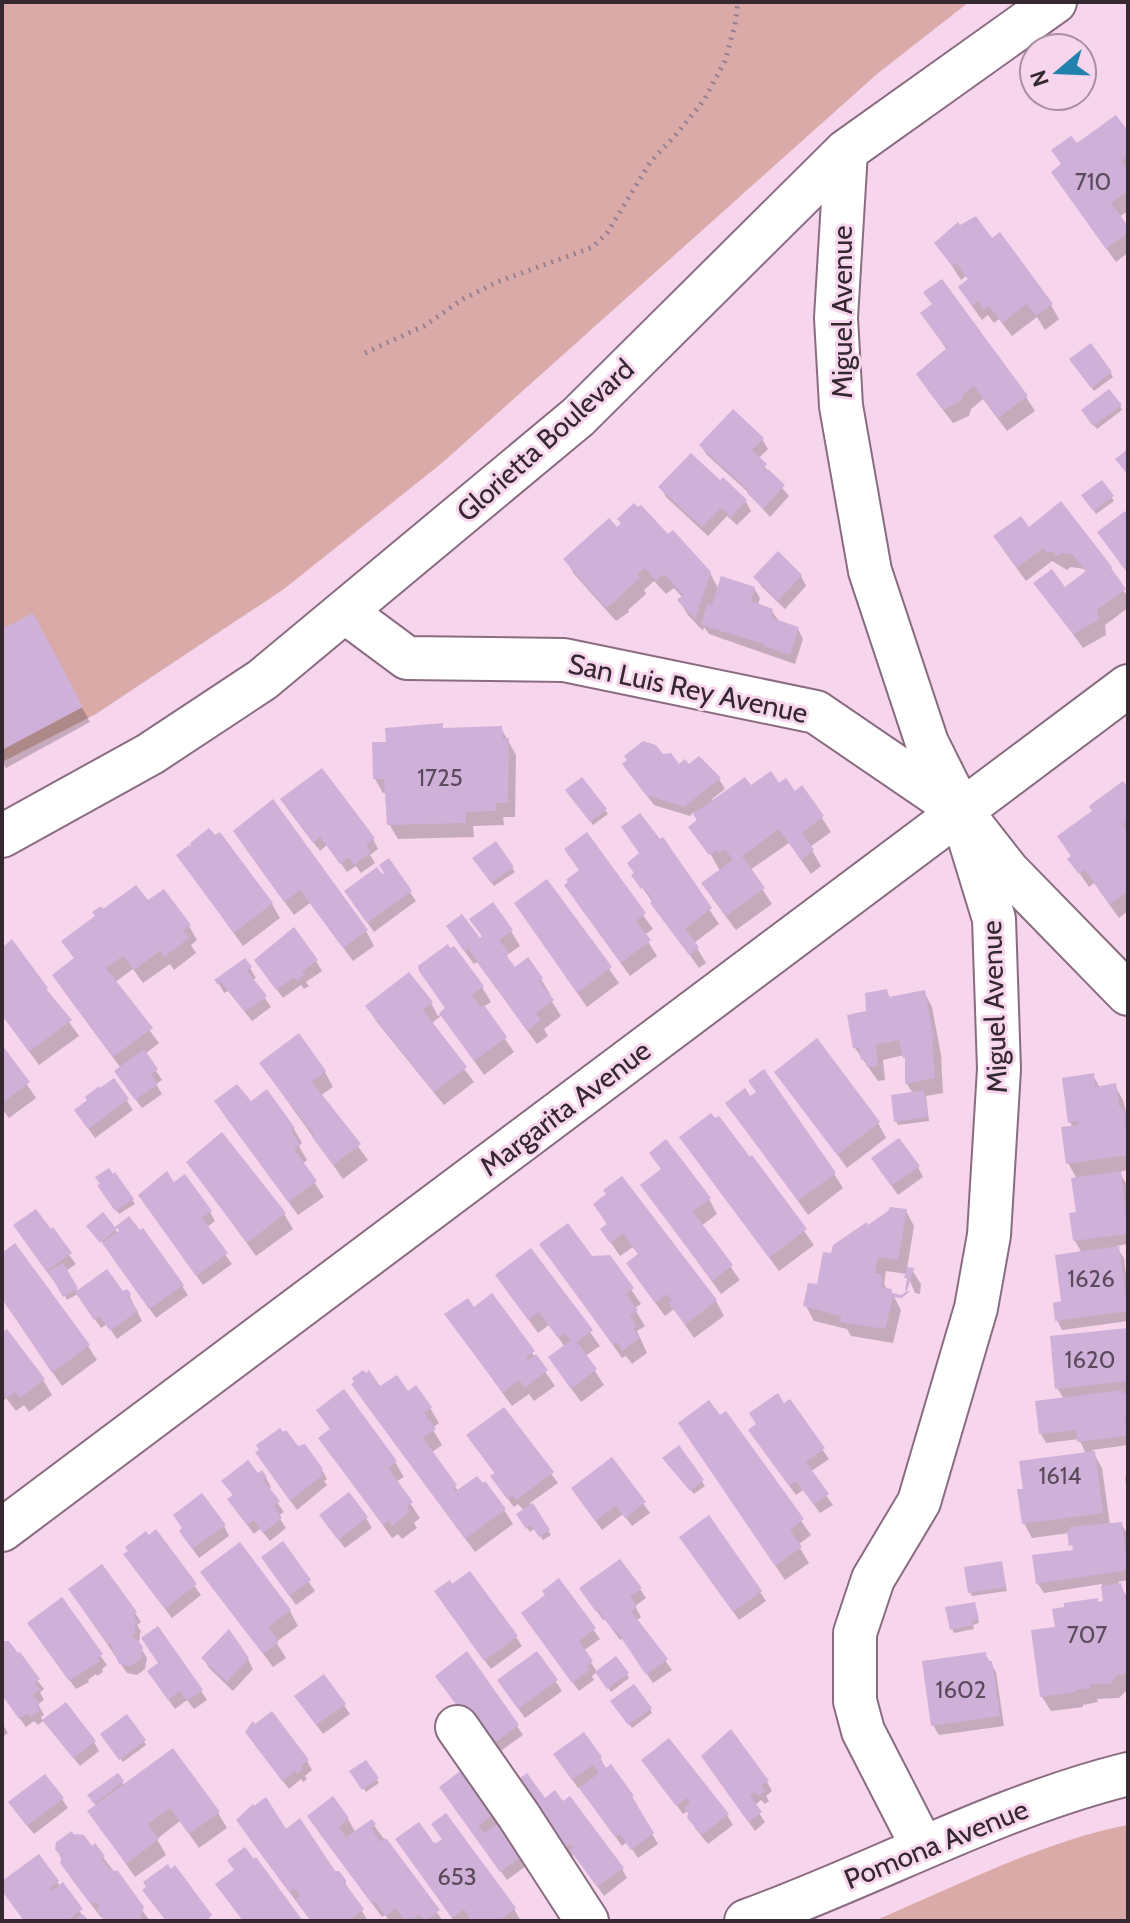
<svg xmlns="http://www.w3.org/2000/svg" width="1130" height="1923" font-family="Cabin,sans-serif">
  <rect width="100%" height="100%" fill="#f7d5ec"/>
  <!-- green -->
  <path fill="#daaaa9" d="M2,2H969L877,74L442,463L284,589L96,714L2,762Z
    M1128,1825V1921H874C952,1888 1046,1840 1128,1825Z"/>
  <!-- shadow -->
  <path fill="#0003" d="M1128,135V211L1119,217L1128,229V253L1116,262L1062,187L1077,146Z
    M992,240L1051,305L1059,319L1045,330L1037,317L1012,336L999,319L994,323L988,315L982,320L969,302V281L966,276L961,280L937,243Z
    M922,313L1026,397L1035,411L1007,431L983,399L971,409L969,416L953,423L927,389L947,350Z
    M1091,346L1113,377L1094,391L1074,364Z
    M1120,406L1122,410L1097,429L1086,415Z
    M762,439L768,449L758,459L789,496L770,517L750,494L707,455L701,446Z
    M723,480L746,502L751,511L737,525L727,516L708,536L666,497L661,488L720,483Z
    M1102,483L1114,501L1096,514L1084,496Z
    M1061,503L1128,597V608L1105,625L1106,635L1083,648L1036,583L1064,589L1087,573L1084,569L1071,567L1067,570L1052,561L1026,581L1004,551Z
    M617,529L668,537L710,573L719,590L754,588L760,598L758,605L772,611L778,620L798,629L803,639L795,664L709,634L704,627L703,631L688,615L679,600L682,597L674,588L666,594L654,581L644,590L646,594L628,610L629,612L616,621L574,574L566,560Z
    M801,576L806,586L785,609L761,586L756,577Z
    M40,630L90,722L6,768L2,761V632Z
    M442,725L444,730L501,728L516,755L515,817H503L504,825L473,826L474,837L398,839L389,824L387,793H383L375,779L388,744Z
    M662,756L679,766L719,779L725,789L712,799L714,802L750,788L779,786L794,793L802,788L831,832L810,847L821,866L811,874L789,843L750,870L772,904L736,930L712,898L720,871L706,846L694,812L690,816L654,805L630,774Z
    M582,780L608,814L593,825L570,794Z
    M1128,792V911L1119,918L1094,883L1089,887L1070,859Z
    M288,809L373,839L378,849L370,855L375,863L361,873L356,866L347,872L327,845L320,851Z
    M586,835L653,929L644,935L657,956L630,976L575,900Z
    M662,840L719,924L694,943L706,963L699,968L634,876L640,855Z
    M495,844L515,872L494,886L477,862Z
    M244,846L366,931L374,946L353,961L310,903L294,915Z
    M178,856L272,904L280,918L243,946Z
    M388,861L416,901L374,932L352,901L386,874Z
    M547,882L619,983L587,1007L516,904Z
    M148,903L189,926L197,940L191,945L196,953L174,970L170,964L143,983L133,969L114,983L159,1043L145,1054L162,1080L156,1084L162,1094L142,1108L122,1081L120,1067L63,990L76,960L103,912Z
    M472,920L511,931L520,946L506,956L514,970L541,979L550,994L548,995L561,1016L544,1029L548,1036L537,1044L477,962L474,964L457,941H479L483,938Z
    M12,942L79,1036L39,1065L2,1015V950Z
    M316,961L322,971L306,982L309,986L304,989L301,985L283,998L262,970Z
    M250,968L256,978L252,980L271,1007L252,1021L228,991L224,993L217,980Z
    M482,987L491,1002L483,1007L514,1052L484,1075L442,1015L431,1024L474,1082L444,1105L376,1021L368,1007L431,1003L438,1016Z
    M886,991L891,999L924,992L932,1007L941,1055L943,1093L926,1096L929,1121L898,1125L896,1121L913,1094L907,1084V1062L904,1055L883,1060L885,1080L878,1081L855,1048L868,1012Z
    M2,1048L36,1098L9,1118L2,1109Z
    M261,1064L325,1072L333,1087L320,1096L368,1160L343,1179Z
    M777,1072L878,1123L886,1138L847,1168Z
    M1093,1075L1100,1088L1115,1086L1123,1100L1128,1120V1170L1119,1172L1126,1183L1128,1201V1244L1116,1246L1124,1258L1128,1291V1321L1062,1330L1057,1320L1082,1253L1075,1241L1071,1215L1078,1214L1077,1179L1068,1163L1073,1128L1070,1122Z
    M114,1081L133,1110L95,1138L82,1120Z
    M728,1103L834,1174L843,1188L808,1215Z
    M250,1104L294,1129L302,1143L299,1146L307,1160L302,1164L324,1197L298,1215L225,1116Z
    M681,1137L749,1160L752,1158L814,1245L779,1271Z
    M188,1162L284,1214L293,1229L256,1256Z
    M918,1167L923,1177L898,1195L879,1168Z
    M115,1175L135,1204L119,1214L102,1190Z
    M621,1179L716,1301L724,1316L694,1338L674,1309L665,1316L637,1278L628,1264L639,1255L633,1247L620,1256L602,1230L608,1226L595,1205L609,1195Z
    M174,1185L210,1212L215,1221L206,1228L232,1264L203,1285L146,1205Z
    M642,1185L709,1199L717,1214L701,1226L740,1280L721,1294Z
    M36,1211L76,1264L66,1271L78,1292L129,1295L142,1321L117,1339L107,1324L101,1328L78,1294L67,1300L55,1278L53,1280L21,1235Z
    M906,1211L914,1226L907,1269L912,1270L921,1284L920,1294L915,1293L907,1274L886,1271L884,1284L888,1291H891L901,1310L893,1343L851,1336L847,1329L814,1321L806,1306L819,1287L833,1256L868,1228Z
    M115,1230L182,1286L188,1295L156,1318L105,1245L91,1231Z
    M542,1245L591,1258L609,1257L641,1304L634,1308L645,1326L637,1331L647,1353L632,1364L626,1356L622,1358Z
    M531,1250L600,1346L585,1356L604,1385L581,1402L559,1372L565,1347L549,1325L538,1333L497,1276Z
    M2,1255L88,1346L97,1360L62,1386L2,1299Z
    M492,1296L555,1386L534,1401L529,1394L512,1406L446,1315L474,1310Z
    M1128,1330V1445L1092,1450L1102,1468L1110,1525L1121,1524L1127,1533L1128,1580L1118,1582L1128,1599V1689L1119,1698L1097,1699L1098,1702L1083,1705V1707L1051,1711L1042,1697L1033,1632L1057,1628L1097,1600L1099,1604L1105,1603L1102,1584L1044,1593L1038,1584L1035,1557L1075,1552L1069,1533L1032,1538L1024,1523L1086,1454L1079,1439L1046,1443L1041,1434L1064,1399L1057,1388Z
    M2,1335L43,1380L52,1395L29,1412L24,1405L16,1411L6,1398L4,1401L2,1398Z
    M408,1393L430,1408L439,1423L432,1428L442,1445L431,1453L459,1492L504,1510L513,1524L475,1552L362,1399Z
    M789,1402L829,1459L810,1472L833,1505L820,1513L803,1490L796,1495L756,1440Z
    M503,1409L558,1483L530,1503L551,1535L543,1540L535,1528L530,1532L519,1515L524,1511L518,1504L514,1507L498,1486L496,1475L474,1445Z
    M726,1414L811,1535L798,1545L809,1563L785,1580L689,1438Z
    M320,1438L395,1462L404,1477L396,1482L420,1518L414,1523L417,1528L402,1539L398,1534L392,1538Z
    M679,1448L705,1486L694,1494L667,1462Z
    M298,1449L322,1470L327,1479L324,1481L327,1485L297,1510L263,1462Z
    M612,1459L650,1513L632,1526L623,1514L602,1530L579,1498Z
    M258,1476L266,1478L271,1487L268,1490L284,1512L278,1516L286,1528L270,1541L260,1529L254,1534L235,1509L234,1497L230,1491Z
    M1125,1477H1128V1498Z
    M366,1518L372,1528L345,1548L327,1525Z
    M224,1526L229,1536L199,1558L187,1541L184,1529Z
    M155,1532L201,1595L172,1618L131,1564Z
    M283,1544L315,1591L296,1605L269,1567Z
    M687,1547L760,1592L766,1601L739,1620Z
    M1001,1563L1007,1591L972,1596L970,1592Z
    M203,1573L290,1611L298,1626L276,1642L286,1658L273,1667Z
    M559,1581L600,1639L583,1651L598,1673L627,1674L629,1678L611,1692L597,1672L592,1676L594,1680L579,1691L529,1623Z
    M640,1589L646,1598L635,1606L641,1617L636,1621L672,1670L653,1683L623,1638L620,1640L605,1619L603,1620L588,1598Z
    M76,1599L135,1613L141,1622L137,1625L142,1633L140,1632L139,1645L147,1658L145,1669L137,1675L127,1673Z
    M61,1600L107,1665L102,1669L103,1672L97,1676L96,1674L88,1680L89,1682L76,1689L35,1633Z
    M442,1602L516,1637L522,1646L491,1669Z
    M974,1604L979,1623L973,1625L974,1629L954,1633L952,1629Z
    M8,1643L44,1689L40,1692L44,1700L38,1704L44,1715L41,1717L43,1721L38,1725L34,1721L26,1727L2,1694V1646Z
    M537,1654L562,1691L525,1718L505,1690Z
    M985,1654L996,1672L1004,1726L939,1735L933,1725Z
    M204,1659H248L253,1669L233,1691L209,1668Z
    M155,1681L201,1691L207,1700L194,1709L187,1700L175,1709Z
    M443,1686L517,1726L523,1735L498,1753Z
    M344,1705L350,1714L323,1734L302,1706Z
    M614,1706L650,1709L652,1713L632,1728Z
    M2,1723L8,1733L2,1737Z
    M252,1724L307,1761L312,1770L305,1776L307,1779L303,1782L301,1779L289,1789L253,1742L249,1726Z
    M51,1730L94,1742L99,1751L80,1766Z
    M105,1738L144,1741L146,1745L123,1762Z
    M600,1758L607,1770L632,1797L638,1806L636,1807L658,1844L638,1858L627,1842L622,1846L580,1787L578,1788L561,1764Z
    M365,1762L379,1783L366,1792L352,1772Z
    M470,1766L526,1866L507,1880L447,1797Z
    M709,1766L767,1782L772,1791L766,1796L769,1801L765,1804L761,1800L754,1806L765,1822L755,1831Z
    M650,1770L727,1815L733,1825L708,1844L695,1828L688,1811L683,1814Z
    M117,1775L125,1786L218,1813L227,1828L199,1848L180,1821L157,1839L166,1855L135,1877L90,1812L97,1807L90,1796Z
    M513,1786L545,1801L622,1869L627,1878L604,1896L575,1854L567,1860Z
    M62,1799L68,1808L34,1834L16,1812Z
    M348,1819L356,1833L371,1821L443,1921H390L385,1915L382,1917L318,1831Z
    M285,1832L344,1881L368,1921H311L247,1835Z
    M398,1840L434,1846L514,1909L521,1921H454Z
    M91,1848L103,1857L150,1921H106L100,1916L71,1878L57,1850Z
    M57,1882L87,1921H24L2,1888V1883Z"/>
  <!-- building -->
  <path fill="#ceb0d9" d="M1116,115L1128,131V156L1121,161L1128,170V191L1111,203L1128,226V233L1106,249L1051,172L1061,164L1051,150L1071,136L1077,143Z
    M976,216L992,238L1000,232L1053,304L1036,316L1027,304L1002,323L989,306L984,310L978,301L972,306L958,287L968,279L956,263L952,266L934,243L958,222L960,225Z
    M942,279L1028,396L998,418L974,386L963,394L961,401L943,410L916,374L948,347L943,344L920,313L932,304L923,292Z
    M1091,343L1112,372L1091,388L1069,359Z
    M1109,389L1122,405L1093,426L1081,410Z
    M733,409L764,438L752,450L767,464L763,469L766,472L768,469L785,485L763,509L747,493L749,491L699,445Z
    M1128,449V475L1115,459Z
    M691,453L720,480L723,477L747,500L731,517L721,508L702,527L658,487Z
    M1102,480L1114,496L1093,511L1081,495Z
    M1061,501L1112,567L1111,568L1126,589L1097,610L1099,620L1073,634L1033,583L1052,569L1065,587L1086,571L1073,555L1062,553L1057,556L1053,552H1047L1043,548L1017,568L993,536L1021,516L1029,527Z
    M634,503L638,507L641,505L668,534L673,530L711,572L695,619L677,600L683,595L664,574L656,581L645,568L637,575L640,578L621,595L622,596L606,608L563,559L609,518L617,527L621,523L617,519Z
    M1125,511L1128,515V574L1097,532Z
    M778,551L802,575L778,601L753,577Z
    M721,576L755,587L751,601L773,609L771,616L777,620L799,627L790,655L764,646V644L701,625L707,604L712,605Z
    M33,613L83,707L2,750V629Z
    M443,723V728L502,726L503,739L509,738L508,803H496L497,811L466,812V823L387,825L384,779H373L372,742H386L385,728Z
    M643,741L656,745L663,754L671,753L679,764L685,759L689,764L699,756L721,778L684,807L646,795L622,764L627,760L624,756Z
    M322,768L375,838L366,845L371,852L354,865L349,857L340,864L320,837L313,843L280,799Z
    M771,771L779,783L786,778L795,791L802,785L824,816L802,833L814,850L801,860L779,829L742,856L765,888L726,916L701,883L733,860L725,849L719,853L716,850L709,855L688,827L697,820L693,814L745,777L751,785Z
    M582,777L607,809L590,822L565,790Z
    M1123,781L1128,788V820L1123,824L1128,830V891L1110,904L1085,870L1079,874L1067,859L1071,856L1057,836L1092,811L1089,806Z
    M273,799L368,930L343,948L300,890L284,902L233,831Z
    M640,813L660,839L663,837L712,908L685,929L699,947L689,955L650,903L653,900L643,887L641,889L631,875L634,873L627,863L639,853L621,827Z
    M209,828L215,835L220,832L273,903L234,933L176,855L189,845L191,847L190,843Z
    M587,832L646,913L636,921L651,940L621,963L564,885L568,882L566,880L579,870L564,849Z
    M496,841L514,867L491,883L472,858Z
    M389,858L412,891L367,923L344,891L377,867L382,874L384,873L379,865Z
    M547,879L612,967L577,993L514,903Z
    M136,885L148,900L164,889L191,925L183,930L189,938L164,957L160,951L134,970L123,956L106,968L153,1028L113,1057L52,975L74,958L61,941L95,916L92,912L101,906L103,909Z
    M493,902L513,930L499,940L509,953L507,956L515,967L528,957L543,978L539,981L554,1000L536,1013L541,1020L527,1031L468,948L464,951L446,926L462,914L480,938L482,936L469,919Z
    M294,927L318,960L302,972L305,975L297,981L294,977L276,990L254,960Z
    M12,939L48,988L46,989L72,1020L29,1052L2,1015V948Z
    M448,944L450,948L454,946L484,986L472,995L481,1007L484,1005L507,1037L474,1061L439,1013L445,1008L419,971L418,966Z
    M245,958L252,967L247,971L267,996L245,1012L221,982L218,985L214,980Z
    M409,972L433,1002L423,1010L467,1067L434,1092L365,1006Z
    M887,989L889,997L925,990L934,1041H932L935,1078L905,1084V1058H903L899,1040L876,1045L878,1066L867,1067L865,1059L861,1060L859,1048H853L847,1015L866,1011L865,993Z
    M299,1033L326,1071L312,1082L361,1144L333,1165L312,1137L314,1135L259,1063Z
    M817,1038L880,1122L837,1155L774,1072Z
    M2,1045L30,1082L2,1103Z
    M144,1049L158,1069L151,1074L158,1084L135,1100L114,1071Z
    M764,1069L836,1173L798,1201L725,1103L745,1088L750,1096L756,1092L748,1081Z
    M1094,1073L1095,1087L1116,1083L1119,1106L1125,1110V1124L1128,1123V1155L1066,1164L1061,1127L1079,1125L1078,1121L1068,1123L1062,1078Z
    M114,1078L129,1099L88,1129L74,1110L87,1100L85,1097L99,1086L100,1088Z
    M237,1084L251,1101L267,1089L295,1128L291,1131L300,1144L294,1149L317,1181L288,1202L214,1101Z
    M924,1090L928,1117L894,1122L891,1095Z
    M711,1113L715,1118L719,1116L750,1157L752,1155L807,1229L769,1258L679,1137Z
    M222,1132L286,1213L247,1243L186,1162Z
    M899,1138L920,1166L891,1186L871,1158Z
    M666,1139L711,1198L693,1212L733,1265L712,1281L640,1185L661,1169L649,1153Z
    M109,1168L113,1174L115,1172L134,1199L115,1211L97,1185L100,1184L95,1177Z
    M167,1171L174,1182L185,1174L212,1211L202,1218L228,1253L196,1276L138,1195Z
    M1121,1171L1128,1234L1073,1241L1069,1213L1076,1212L1071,1178Z
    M622,1176L717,1300L685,1325L668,1302L672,1300L667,1294L655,1303L626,1263L638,1254L623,1233L610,1243L600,1229L607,1224L593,1204L606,1194L603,1190Z
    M890,1207L907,1209L898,1260L878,1257L875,1273L881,1274L883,1288L892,1289V1293L901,1295L907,1291L905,1290L907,1278H904L907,1267L914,1268L907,1291H910L902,1298L893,1297L885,1329L840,1322L841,1316L803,1306L808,1283L817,1284L823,1252L831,1253L833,1245L867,1222L868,1225L888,1211Z
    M36,1209L51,1229L53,1227L72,1253L46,1271L13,1225Z
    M103,1212L115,1227L129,1216L140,1230L143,1228L184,1285L149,1309L102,1243L119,1231L118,1228L100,1243L86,1226Z
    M568,1223L592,1256L610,1255L634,1288L626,1294L638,1310L630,1316L637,1326L633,1329L640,1338L622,1351L617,1342L613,1345L539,1244Z
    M15,1243L90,1345L52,1373L2,1298V1253Z
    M1119,1246L1128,1311L1055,1321L1053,1303L1061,1301L1055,1255Z
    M531,1248L593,1330L577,1342L597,1369L571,1389L548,1357L571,1340L564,1333L558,1338L539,1312L528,1320L495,1275Z
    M63,1263L78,1288L63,1297L48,1271Z
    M107,1269L123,1291L127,1289L131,1294L128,1297L138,1311L110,1331L100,1316L94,1320L75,1292Z
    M492,1293L535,1351L526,1358L528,1360L536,1354L548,1370L525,1388L519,1380L503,1393L444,1314L468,1298L474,1307Z
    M1128,1328V1381L1055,1389L1050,1336Z
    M7,1329L45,1379L20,1398L15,1392L7,1398L2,1392V1332Z
    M363,1370L366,1373L369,1370L380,1386L397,1375L408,1391L416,1385L432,1407L424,1413L436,1429L423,1438L457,1485L453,1488L456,1491L477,1476L483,1483L485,1481L506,1509L465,1539L351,1384L354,1382L352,1378Z
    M344,1389L397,1461L388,1468L413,1502L407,1507L410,1512L392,1526L388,1521L383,1525L318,1438L330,1429L316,1410Z
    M1122,1390V1393H1128V1416H1125L1127,1436L1077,1442L1076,1430L1039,1434L1035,1401Z
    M778,1393L784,1403L790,1399L825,1448L806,1462L829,1494L814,1505L796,1481L789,1486L748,1430L756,1424L749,1413Z
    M709,1400L720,1415L726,1411L804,1519L790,1530L802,1547L775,1566L678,1423Z
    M504,1407L554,1472L516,1500L512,1495L507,1499L490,1476L495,1473L466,1435Z
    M280,1428L283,1432L286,1430L298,1446L305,1444L323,1469L320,1471L323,1475L290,1501L255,1452L259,1450L256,1445Z
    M679,1445L704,1480L690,1491L662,1458Z
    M1095,1451L1103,1513L1022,1524L1017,1489H1023L1019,1461Z
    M612,1457L646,1502L625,1518L616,1506L595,1521L571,1488Z
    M248,1460L258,1473L262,1470L267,1477L263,1480L280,1501L274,1506L282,1518L263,1533L254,1520L247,1525L227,1499L233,1495L221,1481Z
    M349,1492L368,1517L338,1540L319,1515Z
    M202,1493L226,1525L192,1549L179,1531L182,1528L173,1515Z
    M533,1503L550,1530L539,1537L531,1525L526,1529L516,1514Z
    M709,1515L762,1591L733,1612L679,1537Z
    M1122,1522L1128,1570L1036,1584L1032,1555L1073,1550L1072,1545L1069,1546L1067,1531L1070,1530L1069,1527Z
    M156,1529L197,1584L165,1609L123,1554L128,1551L125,1547L146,1531L149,1535Z
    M283,1541L311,1580L289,1596L261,1557Z
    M240,1542L291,1610L268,1627L279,1642L263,1654L200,1572Z
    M620,1559L642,1588L630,1596L637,1606L631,1611L668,1659L646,1675L616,1630L613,1631L598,1610L596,1612L579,1588Z
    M1002,1561L1006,1587L968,1593L964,1567Z
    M102,1564L137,1612L133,1615L138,1622L135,1624V1634L131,1636L136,1638L143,1647L141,1659L131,1666L119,1664L110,1643L108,1644L68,1589Z
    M470,1571L518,1636L484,1661L434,1591L450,1580L452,1584Z
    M559,1578L596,1628L579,1641L593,1661L587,1666L590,1670L572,1683L521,1613L545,1595L542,1591Z
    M1121,1583L1128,1607V1674L1117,1675L1111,1684H1090L1091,1688L1075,1690L1076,1692L1040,1697L1031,1630L1055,1627L1052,1609L1064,1607V1603L1098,1598V1602L1103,1601L1101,1586Z
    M62,1597L103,1654L98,1658L100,1661L69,1681L27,1623Z
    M975,1602L979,1619L972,1620L973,1625L950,1630L945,1607Z
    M158,1626L203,1690L187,1701L180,1691L168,1700L147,1671L158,1663L141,1638Z
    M229,1629L249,1658L227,1682L201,1658Z
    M5,1641H9L18,1653L20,1652L40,1679L35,1682L40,1690L33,1695L40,1704L37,1706L40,1710L31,1717L28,1713L19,1719L2,1695V1643Z
    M467,1651L519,1725L492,1745L479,1736L435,1676Z
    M537,1651L558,1680L518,1709L497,1680Z
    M986,1652L987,1661H992L1000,1716L931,1726L922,1661Z
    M616,1656L629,1673L607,1689L595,1672Z
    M324,1674L346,1704L316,1725L294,1696Z
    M634,1684L652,1708L628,1725L610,1701Z
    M66,1702L96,1741L73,1758L42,1720Z
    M272,1711L309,1760L301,1766L303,1769L297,1774L295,1771L282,1781L245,1732L253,1721L255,1724Z
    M127,1714L146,1740L119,1760L100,1734Z
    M731,1729L769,1781L762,1785L765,1791L758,1796L755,1792L750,1796L762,1812L748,1822L701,1756Z
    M584,1732L602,1757L600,1759L606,1768L611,1764L634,1796L632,1797L654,1833L631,1850L620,1834L615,1837L579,1788L599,1773L593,1765L572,1780L553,1754Z
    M669,1738L729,1814L702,1835L687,1818L688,1813L684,1808L690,1803L687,1798L676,1806L641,1760Z
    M173,1748L220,1812L189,1834L170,1808L148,1824L159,1839L126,1864L87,1811Z
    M366,1760L379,1778L362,1790L349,1771Z
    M471,1763L502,1808L478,1826L484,1833L499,1823L522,1856L500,1872L439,1787Z
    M118,1773L124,1781L94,1804L87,1795Z
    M527,1773L545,1798L555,1790L563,1801L570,1796L624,1868L597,1887L570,1850L573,1848L571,1844L560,1851L542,1828L551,1821L547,1816L538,1823L511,1785Z
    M45,1774L64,1798L27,1826L8,1802Z
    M333,1796L349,1818L339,1827L346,1837L372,1819L376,1824L371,1828L381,1842L386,1838L440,1910L426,1921L419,1915L410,1921H405L396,1908L386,1916L375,1902L372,1904L307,1816Z
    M266,1797L286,1829L300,1818L335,1871H339L346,1880V1885L364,1909L352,1918L354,1921H311L295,1900L300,1896L294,1888L289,1892L236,1820L253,1804L254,1806Z
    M446,1813L516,1908L499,1921H469V1917L464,1909L452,1918L395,1839L419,1822L434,1843L438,1842L442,1839L431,1824Z
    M72,1831L73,1834L84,1835L92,1846L95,1843L105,1856L101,1858L110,1870L118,1871L144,1907L139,1921L105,1920L97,1911L99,1904L89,1902L60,1863L62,1856L55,1850L56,1842Z
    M245,1847L254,1859L256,1857L303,1921H243L215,1884L234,1870L227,1860Z
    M39,1854L59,1881L50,1888L52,1891L63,1882L83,1909L71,1917L73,1921L83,1914L89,1921H24L2,1891V1881Z
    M168,1864L171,1869L175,1865L212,1915L209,1918L211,1921H166L142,1890L146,1887L143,1882Z"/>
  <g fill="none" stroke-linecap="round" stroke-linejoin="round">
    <defs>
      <path id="minor" d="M846,151L836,318L841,406L870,571L927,743L961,811L994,919L999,1069L989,1235L976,1308L919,1502L873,1579L855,1633V1701L863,1731L922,1846
        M345,612L407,658L564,660L816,712L961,811L1008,871L1128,994
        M2,836L150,754L262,680L578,417L846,151L1055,2
        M2,1530L1128,686
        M457,1727L519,1816L587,1921
        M746,1921C874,1875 995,1807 1128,1774"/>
    </defs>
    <!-- minor casing -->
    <use href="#minor" stroke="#8a6c80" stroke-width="46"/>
    <!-- path -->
    <path stroke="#977f8f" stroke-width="5" stroke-dasharray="2 6" stroke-linecap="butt" d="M365,353L424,326L463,299L497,282L593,247L607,233L651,161L675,136L704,100L725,61L735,25L738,2"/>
    <!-- minor -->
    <use href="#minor" stroke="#fff" stroke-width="42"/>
  </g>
  <g text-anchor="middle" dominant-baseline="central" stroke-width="6" stroke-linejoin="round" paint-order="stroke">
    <!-- number labels -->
    <g font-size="24" fill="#5b4a5b">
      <text x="1093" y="181">710</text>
      <text x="440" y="777">1725</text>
      <text x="1091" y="1278">1626</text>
      <text x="1090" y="1359">1620</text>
      <text x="1060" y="1475">1614</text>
      <text x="1087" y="1634">707</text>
      <text x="961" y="1689">1602</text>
      <text x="457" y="1876">653</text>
    </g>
    <!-- street labels -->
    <g font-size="28" fill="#352831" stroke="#f7d5ec">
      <text transform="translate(842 312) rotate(-90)">Miguel Avenue</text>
      <text transform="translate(545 440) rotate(-42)">Glorietta Boulevard</text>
      <text transform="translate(688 688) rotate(12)">San Luis Rey Avenue</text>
      <text transform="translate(994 1007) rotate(-92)">Miguel Avenue</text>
      <text transform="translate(565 1108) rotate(-37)">Margarita Avenue</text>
      <text transform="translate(936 1844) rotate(-22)">Pomona Avenue</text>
    </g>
  </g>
  <!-- border -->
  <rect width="1130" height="1923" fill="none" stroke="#352831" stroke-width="8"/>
  <!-- north arrow -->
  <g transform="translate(1058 72) rotate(251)"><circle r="38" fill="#f7d5ec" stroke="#a990a1" stroke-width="2"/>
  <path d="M0-6L14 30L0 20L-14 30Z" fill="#2281ad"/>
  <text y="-12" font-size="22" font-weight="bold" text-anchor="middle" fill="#352831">N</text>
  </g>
</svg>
